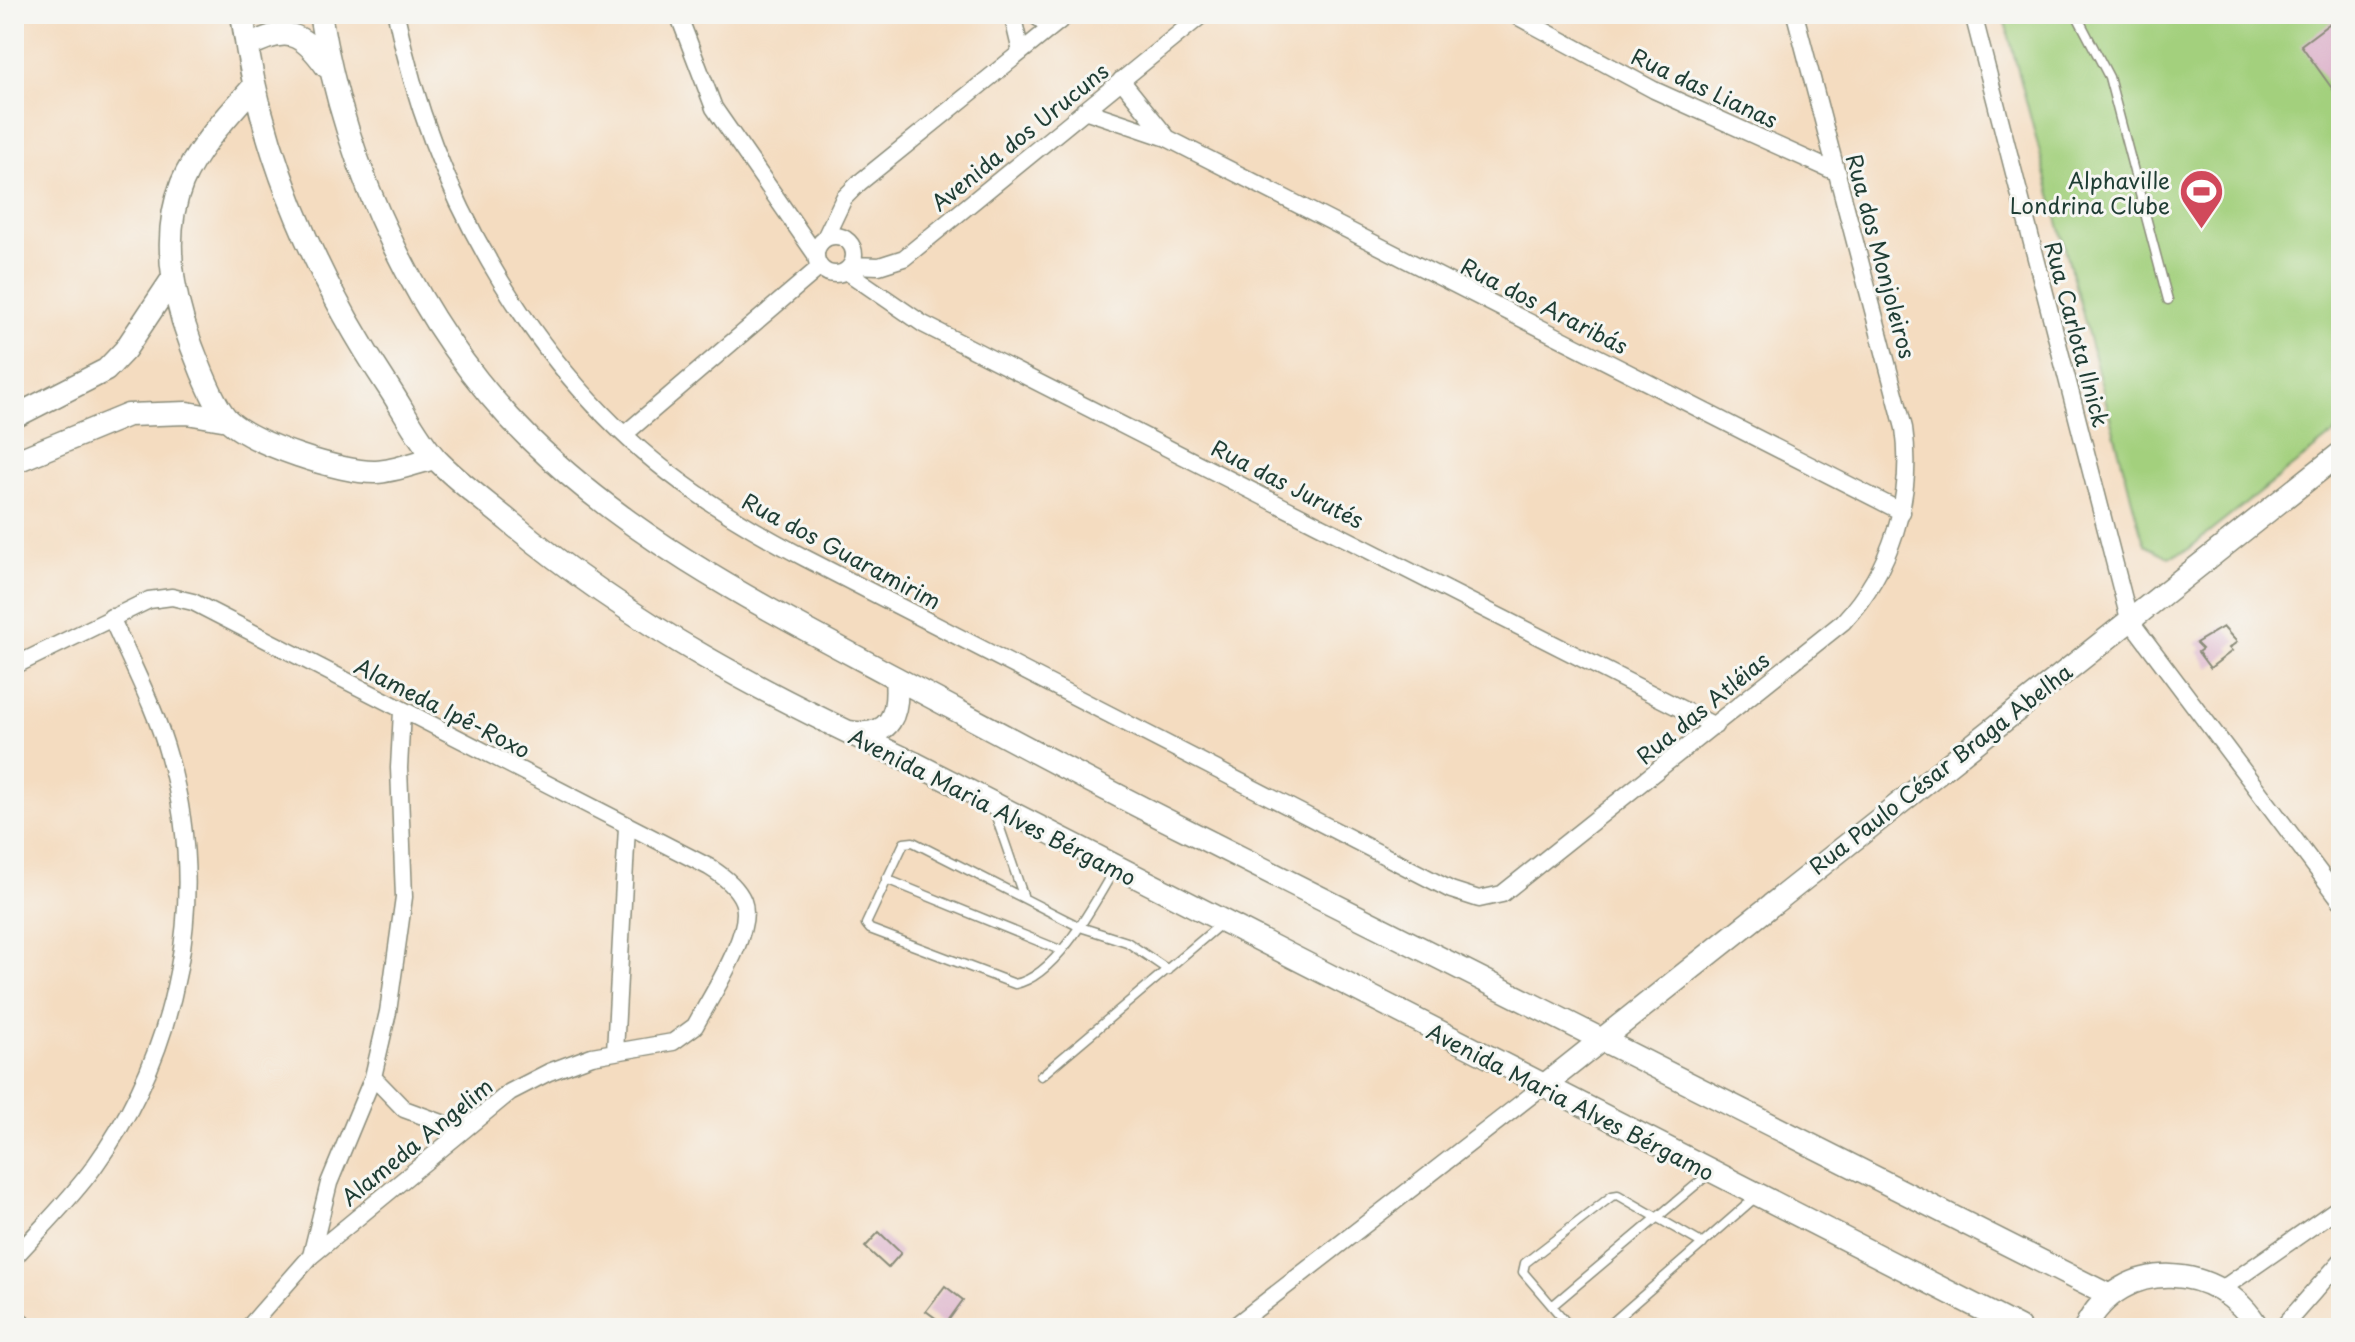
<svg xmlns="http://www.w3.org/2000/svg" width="2355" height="1342" font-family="'Playpen Sans',sans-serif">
  <rect width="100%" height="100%" fill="#f6f6f2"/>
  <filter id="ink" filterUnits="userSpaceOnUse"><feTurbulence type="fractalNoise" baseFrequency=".0125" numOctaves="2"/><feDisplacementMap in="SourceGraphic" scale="16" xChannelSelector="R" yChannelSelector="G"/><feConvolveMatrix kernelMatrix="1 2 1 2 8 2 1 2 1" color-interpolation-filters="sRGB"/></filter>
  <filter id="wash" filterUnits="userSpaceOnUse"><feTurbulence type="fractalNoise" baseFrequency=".006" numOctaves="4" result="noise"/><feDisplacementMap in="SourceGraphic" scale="32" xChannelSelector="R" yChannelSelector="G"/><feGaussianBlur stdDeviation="1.8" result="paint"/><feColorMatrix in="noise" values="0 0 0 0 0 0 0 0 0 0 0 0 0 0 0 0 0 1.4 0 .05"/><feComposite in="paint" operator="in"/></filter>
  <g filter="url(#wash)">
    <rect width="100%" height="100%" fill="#f4dcc0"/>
    <!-- green -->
    <path fill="#a3d07d" stroke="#618658" stroke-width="2" d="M2003,14H2341V428L2187,550L2169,557L2145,545L2140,530Z"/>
    <g id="blocks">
      <!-- building -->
      <path fill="#dcb0c9" d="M2341,15V101L2301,45Z
        M2223,627L2237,642L2229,648L2232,651L2210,668L2198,652L2202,649L2196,643Z
        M879,1232L901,1253L888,1268L865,1247Z
        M945,1286L963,1300L945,1325L926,1311Z"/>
    </g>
  </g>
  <g filter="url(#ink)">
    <use href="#blocks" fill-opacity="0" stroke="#8a8c7a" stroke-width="2"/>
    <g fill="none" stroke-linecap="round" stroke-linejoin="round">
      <defs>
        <path id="service" d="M2076,14L2109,77L2168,300
          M1976,22L2003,14
          M993,808L1023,895
          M1115,868C1095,902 1057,976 1015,984L870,929L866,924L904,843L913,842L1080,927L1127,942L1168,970
          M886,879L1060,950
          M1041,1076L1222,923
          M1552,1306L1710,1173
          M1571,1328L1523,1272L1525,1263L1612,1196L1618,1195L1703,1244
          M1606,1328L1757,1196"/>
        <path id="minor" d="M396,14C433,197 539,384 695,492C730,517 767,538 805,558L1451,890L1479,899L1502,894L1843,622C1891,570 1914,498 1904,428L1795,14
          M678,14L714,108L816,255
          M1012,14L1021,52
          M1033,14L1051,27
          M1513,14L1654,90L1838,173
          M1973,14L2129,619L2341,901
          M1121,80L1166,136
          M1084,110L1167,138L1902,512
          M816 255a19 19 0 1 1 38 0a19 19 0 1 1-38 0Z
          M825,238L844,198L859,183L1068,14
          M852,265L879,266L904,258L1203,14
          M846,271L923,324L1715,726
          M626,433L820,267
          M14,666L149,600L172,597L193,602L709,867C722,875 737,886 743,901C755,931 709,999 695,1026L673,1042L592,1056L549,1072L510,1092L311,1256L248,1328
          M615,1052L627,827
          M373,1077L404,1109L461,1130
          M311,1256L329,1183L373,1077L388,1012L404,897L399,768L402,711
          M14,1258C41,1228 70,1200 94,1167C179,1049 209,898 169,757C156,709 131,663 111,617
          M2222,1289L2341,1206
          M14,1314L27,1328
          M1232,1328L1542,1087
          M2282,1328L2341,1261"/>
        <path id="tertiary" d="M242,14C259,150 314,275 389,388C404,411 418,439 436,459C458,482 486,502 510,522C636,627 766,695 914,763L2019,1328
          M320,14C346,170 417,327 530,439C634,542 766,608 894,677C992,729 1089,782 1188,831C1496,985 1803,1141 2110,1296
          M247,47C286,26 301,31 326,66
          M254,86C228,116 198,146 182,183C164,228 170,277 183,321C190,343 212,404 228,420C252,444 342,473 376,472C395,471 417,462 435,458
          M14,417L106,370L125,350L171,281
          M14,462L128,415L187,413L228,420
          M850,732C892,739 899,713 896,678
          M1542,1087L2341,453
          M2085,1328C2121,1255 2220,1262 2258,1328"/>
      </defs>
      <!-- service casing -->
      <use href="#service" stroke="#8a8c7a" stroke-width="11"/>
      <!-- minor casing -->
      <use href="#minor" stroke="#8a8c7a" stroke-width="19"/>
      <!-- tertiary casing -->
      <use href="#tertiary" stroke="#8a8c7a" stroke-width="25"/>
      <!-- service -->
      <use href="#service" stroke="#fff" stroke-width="8"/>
      <!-- minor -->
      <use href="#minor" stroke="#fff" stroke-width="16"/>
      <!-- tertiary -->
      <use href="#tertiary" stroke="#fff" stroke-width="22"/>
    </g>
  </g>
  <!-- icons -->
  <defs>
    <symbol id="stadium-pin" viewBox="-11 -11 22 30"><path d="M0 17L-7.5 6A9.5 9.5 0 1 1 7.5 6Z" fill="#d1495b" stroke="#f6f6f2"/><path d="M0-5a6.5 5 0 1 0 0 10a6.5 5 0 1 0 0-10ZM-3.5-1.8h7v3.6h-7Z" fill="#fff"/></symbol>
  </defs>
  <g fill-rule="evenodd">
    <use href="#stadium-pin" x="2176" y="166" width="51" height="69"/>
  </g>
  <g text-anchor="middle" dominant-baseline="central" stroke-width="6" stroke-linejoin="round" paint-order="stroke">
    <!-- street labels -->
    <g font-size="22" fill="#1f3d34" stroke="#f6f6f2">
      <text transform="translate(1705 87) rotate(25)">Rua das Lianas</text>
      <text transform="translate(1019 136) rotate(-39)">Avenida dos Urucuns</text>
      <text transform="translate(1882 256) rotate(75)">Rua dos Monjoleiros</text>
      <text transform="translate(1545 305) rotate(27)">Rua dos Araribás</text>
      <text transform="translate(2078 334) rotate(75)">Rua Carlota Ilnick</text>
      <text transform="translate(1288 483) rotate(27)">Rua das Jurutés</text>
      <text transform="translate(842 550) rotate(28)">Rua dos Guaramirim</text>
      <text transform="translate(443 707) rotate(27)">Alameda Ipê-Roxo</text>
      <text transform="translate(1702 707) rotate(-39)">Rua das Atléias</text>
      <text transform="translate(1940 768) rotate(-38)">Rua Paulo César Braga Abelha</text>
      <text transform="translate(993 806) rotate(27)">Avenida Maria Alves Bérgamo</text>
      <text transform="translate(1571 1101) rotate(27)">Avenida Maria Alves Bérgamo</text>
      <text transform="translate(416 1141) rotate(-39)">Alameda Angelim</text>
    </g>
    <!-- poi labels -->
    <g font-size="22" fill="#1f3d34" stroke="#f6f6f2" text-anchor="end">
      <text x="2170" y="179">Alphaville<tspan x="2170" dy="25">Londrina Clube</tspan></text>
    </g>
  </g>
  <!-- margin -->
  <rect width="2355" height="1342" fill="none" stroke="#f6f6f2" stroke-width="48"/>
</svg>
